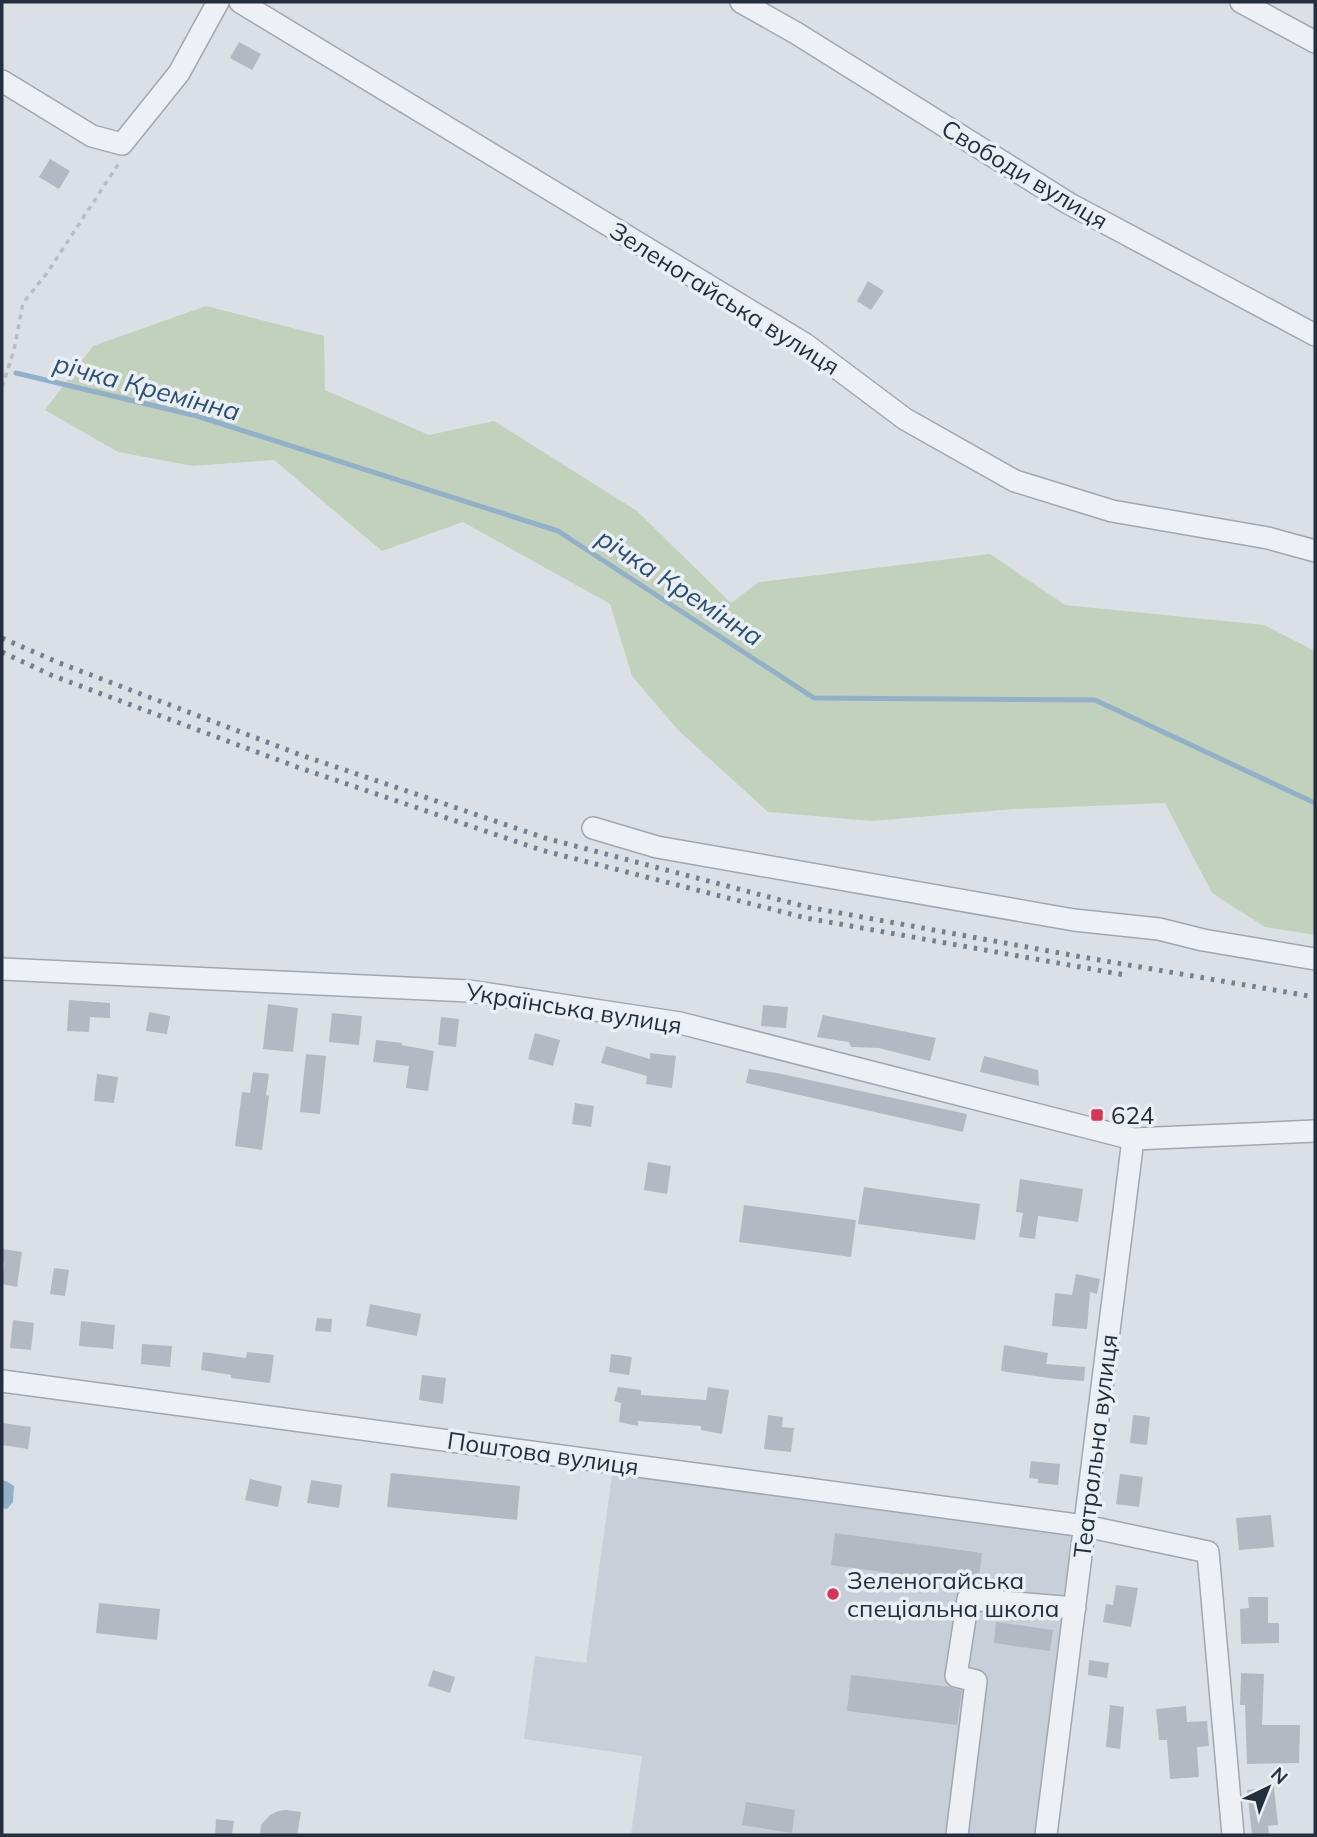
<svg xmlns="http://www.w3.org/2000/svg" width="1317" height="1837" font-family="Mulish,sans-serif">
  <rect width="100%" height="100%" fill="#dbe0e6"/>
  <!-- built -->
  <path fill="#c9cfd9" d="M613,1468L1079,1531L1039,1835H631L642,1756L524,1739L535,1656L586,1663Z"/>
  <!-- green -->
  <path fill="#c2d1bb" d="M206,306L324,336L325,390L429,435L494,421L637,511L731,603L759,582L990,554L1065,605L1264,625L1315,651V935L1265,927L1212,893L1165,803L1014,809L872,821L768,812L678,730L632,676L610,604L463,522L382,551L274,460L193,466L118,452L45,410L93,346Z"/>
  <!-- water -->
  <path fill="#92b0ca" d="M2,1480L8,1482L14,1486L13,1502L7,1509L2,1508Z"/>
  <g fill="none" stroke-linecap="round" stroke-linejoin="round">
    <!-- stream -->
    <path stroke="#92b0ca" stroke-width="5" d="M16,373L197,416L558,531L814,698L1095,700L1315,803"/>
  </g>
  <!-- building -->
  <path fill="#b2b9c3" d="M239,42L261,54L252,70L230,58Z
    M50,159L70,171L59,189L39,177Z
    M868,281L884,291L871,310L857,301Z
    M69,1000L110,1003V1018L90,1017L89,1032L67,1031Z
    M268,1004L298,1008L293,1052L263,1049Z
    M763,1005L788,1007L786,1028L761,1026Z
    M149,1012L170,1016L167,1034L146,1031Z
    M332,1013L362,1016L359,1045L329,1042Z
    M823,1015L936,1038L930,1061L879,1048L851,1047L849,1042L817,1037Z
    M441,1017L459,1019L456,1047L438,1045Z
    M535,1033L560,1040L553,1066L528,1059Z
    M376,1040L402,1043L401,1045L434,1051L428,1091L406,1088L409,1066L373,1062Z
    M606,1046L650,1059V1053L676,1056L672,1088L646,1084L647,1076L601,1063Z
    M306,1054L326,1056L320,1114L300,1112Z
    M984,1056L1038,1070L1039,1086L980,1072Z
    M749,1069L777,1073L967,1114L963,1132L746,1083Z
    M253,1072L269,1074L266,1095L269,1096L262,1150L235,1146L242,1092L250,1093Z
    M97,1074L118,1077L114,1103L94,1101Z
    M575,1103L594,1106L591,1127L572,1124Z
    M648,1162L671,1166L667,1194L644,1190Z
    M1020,1179L1083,1189L1078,1222L1038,1216L1035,1239L1019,1237L1023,1213L1016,1212Z
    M864,1187L980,1204L975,1240L858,1224Z
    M744,1205L856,1220L851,1257L739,1242Z
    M2,1249L22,1252L17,1287L2,1284L4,1263H2Z
    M54,1268L69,1270L65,1296L50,1294Z
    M1076,1274L1100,1279L1097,1294L1090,1292L1087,1329L1052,1326L1055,1293L1072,1295Z
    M370,1304L421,1314L417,1336L366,1326Z
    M317,1318L332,1319L331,1332L315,1331Z
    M13,1320L34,1323L31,1350L10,1348Z
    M81,1321L115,1325L113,1349L79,1346Z
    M142,1344L172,1346L170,1367L141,1364Z
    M1004,1345L1048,1353L1046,1364L1085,1367L1084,1381L1056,1379L1001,1371Z
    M203,1352L246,1358L247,1352L274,1355L270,1383L231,1378V1375L201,1370Z
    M611,1354L632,1357L629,1375L609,1372Z
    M422,1375L446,1378L443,1404L419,1400Z
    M618,1387L641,1390V1395L706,1400L708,1387L729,1390L722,1434L701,1430V1426L638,1421V1426L619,1422L621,1403L614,1401Z
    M768,1415L783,1417L782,1427L794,1428L791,1452L764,1449Z
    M1133,1415L1150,1417L1147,1445L1130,1443Z
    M2,1423L31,1427L28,1449L2,1445Z
    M1031,1461L1060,1464L1058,1485L1038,1483V1479L1029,1478Z
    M391,1473L520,1486L517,1520L387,1507Z
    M1120,1474L1143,1477L1139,1507L1116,1504Z
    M250,1479L282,1486L278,1507L245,1500Z
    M311,1480L342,1485L339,1508L307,1503Z
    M1271,1515L1274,1547L1239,1550L1236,1518Z
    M835,1533L982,1553L978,1585L831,1565Z
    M1116,1585L1138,1588L1131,1627L1103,1622L1106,1604L1113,1605Z
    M1248,1597H1268V1623H1279V1643L1241,1644L1240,1609L1249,1608Z
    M99,1603L160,1609L157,1640L96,1633Z
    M996,1622L1053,1630L1050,1651L994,1643Z
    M1089,1660L1109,1663L1107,1678L1088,1675Z
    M433,1670L455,1677L450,1693L428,1686Z
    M1241,1673L1264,1674L1262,1725H1300L1299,1763L1247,1764L1245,1705H1240Z
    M851,1675L950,1687L962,1691L957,1725L847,1711Z
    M1110,1705L1124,1707L1120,1749L1106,1747Z
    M1186,1706L1187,1722L1207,1721L1209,1746L1197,1747L1199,1777L1170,1779L1167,1740H1159L1156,1709Z
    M1274,1787L1278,1825L1268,1826L1269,1835H1252L1247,1790Z
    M746,1802L795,1810L792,1833L742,1825Z
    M286,1810L301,1812L297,1835H260L261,1825L270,1815L278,1811Z
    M216,1819L234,1821L232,1835H215Z"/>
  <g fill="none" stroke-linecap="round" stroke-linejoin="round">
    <defs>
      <path id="minor" d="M240,2L805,344L905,419L1015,481L1112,511L1268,538L1315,551
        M741,2L796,33L1068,203L1315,335
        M1241,2L1315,42
        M2,81L92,136L122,144L179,73L218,2
        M593,828L657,847L1074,920L1159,929L1203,940L1315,959
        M2,969L469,991L680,1023L1133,1139L1315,1131
        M2,1381L1085,1526L1208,1552L1233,1835
        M957,1835L976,1681L956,1676L968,1599L1075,1608
        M1046,1835L1133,1139"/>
    </defs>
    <!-- minor casing -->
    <use href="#minor" stroke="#a0a7b0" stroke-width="24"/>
    <!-- path -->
    <path stroke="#b9bec5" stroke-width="3.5" stroke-dasharray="5 5" stroke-linecap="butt" d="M2,387L14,350L23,303L47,273L119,163"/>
    <!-- minor -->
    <use href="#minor" stroke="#edf0f5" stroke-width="21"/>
    <!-- rail -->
    <path stroke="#738091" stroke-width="5" stroke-dasharray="3.5 7" stroke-linecap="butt" d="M2,638L57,662L301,755L545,838L807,907L1082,957L1315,997
      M2,652L51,675L297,767L541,850L806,918L1125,975"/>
  </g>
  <!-- markers -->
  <g fill="#d63555" stroke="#eaeff4" stroke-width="2.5">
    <rect x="1090" y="1108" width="14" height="14" rx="3.5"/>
    <circle cx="833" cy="1594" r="7"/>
  </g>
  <g text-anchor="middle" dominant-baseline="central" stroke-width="7" stroke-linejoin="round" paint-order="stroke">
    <!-- street labels -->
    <g font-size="24" fill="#242e3d" stroke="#eaeff4">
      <text transform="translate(1025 174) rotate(31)">Свободи вулиця</text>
      <text transform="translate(725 298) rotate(32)">Зеленогайська вулиця</text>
      <text transform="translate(574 1008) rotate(9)">Українська вулиця</text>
      <text transform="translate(1095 1446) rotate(-83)">Театральна вулиця</text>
      <text transform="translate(543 1453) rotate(8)">Поштова вулиця</text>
    </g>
    <!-- poi labels -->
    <g font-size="24" fill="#242e3d" stroke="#eaeff4" text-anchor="start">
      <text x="1111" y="1115">624</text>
      <text x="847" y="1580">Зеленогайська<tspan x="847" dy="28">спеціальна школа</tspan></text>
    </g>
    <!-- water labels -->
    <g font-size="26" font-style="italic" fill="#2c4f73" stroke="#eaeff4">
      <text transform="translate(147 387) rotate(15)">річка Кремінна</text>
      <text transform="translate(680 587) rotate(33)">річка Кремінна</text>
    </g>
  </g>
  <!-- border -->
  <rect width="1317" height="1837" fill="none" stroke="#242e3d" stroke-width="7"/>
  <!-- north arrow -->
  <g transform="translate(1268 1788) rotate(43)" stroke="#eaeff4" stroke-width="5" paint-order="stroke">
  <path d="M0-5L12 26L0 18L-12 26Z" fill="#242e3d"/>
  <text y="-10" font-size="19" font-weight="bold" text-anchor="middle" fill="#242e3d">N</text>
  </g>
</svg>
